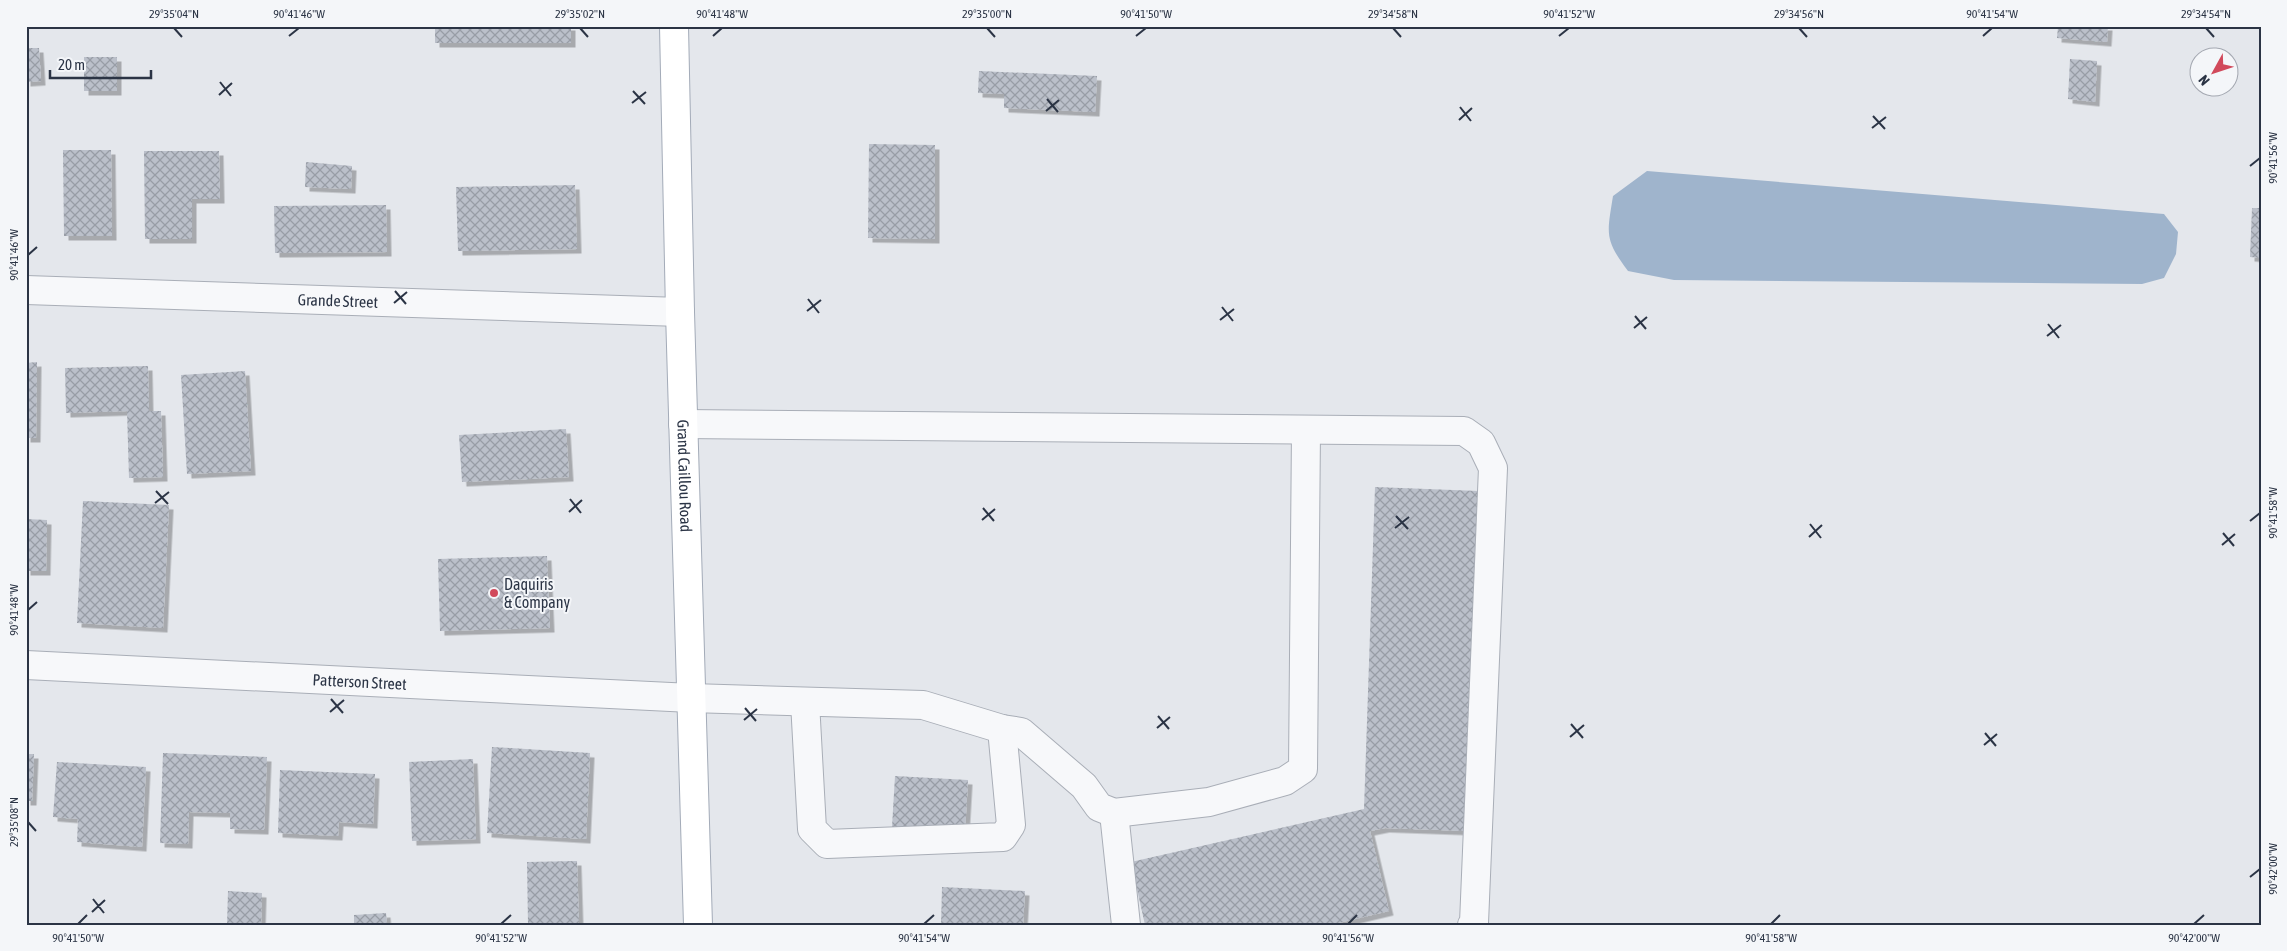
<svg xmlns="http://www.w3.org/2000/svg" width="2287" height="951" font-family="'Asap Condensed',sans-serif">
  <defs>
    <pattern id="building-cross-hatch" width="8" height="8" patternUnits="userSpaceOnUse" patternTransform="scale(1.25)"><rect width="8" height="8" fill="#bbc0ca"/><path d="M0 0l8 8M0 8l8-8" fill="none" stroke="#989da6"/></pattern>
    <filter id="shadow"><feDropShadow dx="4.5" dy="4.5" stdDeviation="0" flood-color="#0004"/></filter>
  </defs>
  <rect width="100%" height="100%" fill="#e4e7ec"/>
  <!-- water -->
  <path fill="#9fb4cc" d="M1647,171L2164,214L2178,232L2176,254L2164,278L2142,284L1674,280L1628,271C1604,239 1607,234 1613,196Z"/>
  <!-- building -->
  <path fill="url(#building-cross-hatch)" filter="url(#shadow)" d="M435,26H571V43H435Z
    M2058,26H2108L2107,42L2057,38Z
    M26,48H39L41,81L26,82Z
    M84,57H117V91H84Z
    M2070,59L2097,61L2095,102L2068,99Z
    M979,71L1097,76L1095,112L1004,108V94L978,93Z
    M869,144L935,145V239L868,238Z
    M63,150H111L112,236H64Z
    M144,151H219L220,199H192V239H145Z
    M306,162L352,166L351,189L305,187Z
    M575,185L577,249L458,251L456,187Z
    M386,205L387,252L275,253L274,206Z
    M2252,208H2261V258L2250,257Z
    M37,362L36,438H26V363Z
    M148,366L149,411H161L163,477L129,478L127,411L66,413L65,368Z
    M245,371L251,471L187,474L181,375Z
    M566,429L569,477L462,482L459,435Z
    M1375,487L1479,491L1468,831L1385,828L1370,831L1389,911L1330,925H1145L1131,862L1364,809Z
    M83,501L169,505L163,628L77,623Z
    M26,519L47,520L46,571H26Z
    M547,556L550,628L440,631L438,559Z
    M492,747L590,753L586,839L487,833Z
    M163,753L267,757L264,830L230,829V813L189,812L188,844L160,843Z
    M26,754H34L32,801H26Z
    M473,759L476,839L412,841L409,762Z
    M57,762L146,767L142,847L77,842L78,819L53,817Z
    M280,770L375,774L373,824L339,822L338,836L278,833Z
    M895,776L968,780L965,831L892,827Z
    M577,861L579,925H528L527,862Z
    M942,887L1025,891L1023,925H941Z
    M228,891L262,893L261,925H227Z
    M386,913L387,925H354V915Z"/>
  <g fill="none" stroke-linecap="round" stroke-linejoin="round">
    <defs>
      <g id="minor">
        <path id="s1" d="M26,290L680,312"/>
        <path d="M683,424L1464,431L1481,443L1493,468L1474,923L1472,925"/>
        <path id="s2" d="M26,665L691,698L923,705L1002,729L1021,732L1084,786L1099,807L1114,813L1209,802L1285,781L1303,769L1306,430"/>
        <path d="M805,702L812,829L827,844L1003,837L1011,825L1002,729"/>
        <path d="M1114,813L1126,925"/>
      </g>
      <g id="major">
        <path id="s3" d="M674,26L680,312L698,925"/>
      </g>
    </defs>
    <!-- minor casing -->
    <use href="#minor" stroke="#a9aeb7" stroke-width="30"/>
    <!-- major casing -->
    <use href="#major" stroke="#a3abb8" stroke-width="30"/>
    <!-- minor -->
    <use href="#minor" stroke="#f7f8fa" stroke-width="28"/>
    <!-- major -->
    <use href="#major" stroke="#fff" stroke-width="28"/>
  </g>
  <!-- ticks -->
  <path fill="none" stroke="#2b3445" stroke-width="2" d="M174,28L182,37M580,28L588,37M987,28L995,37M1393,28L1401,37M1799,28L1807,37M2206,28L2214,37M289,36L299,28M713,36L722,28M1136,36L1146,28M1559,36L1569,28M1983,36L1992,28M220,82L231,96M633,91L645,104M219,95L232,83M1047,99L1058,112M632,103L646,92M1460,107L1471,121M1046,111L1059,100M1873,116L1885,129M1459,120L1472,108M1872,128L1886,117M2250,166L2260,158M28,255L37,247M395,291L406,304M808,299L819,313M394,303L407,292M1222,307L1233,321M807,311L821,300M1635,316L1646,329M1220,320L1234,309M2048,324L2059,338M1634,328L1647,317M2047,336L2061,325M156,491L168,504M570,499L581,513M155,503L169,492M983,508L994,521M569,512L582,500M1396,516L1408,529M982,520L995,509M2250,521L2260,513M1810,524L1821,538M1395,528L1409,517M2223,533L2234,546M1809,537L1822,525M2222,545L2235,534M28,610L37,602M331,699L343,713M745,708L756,721M330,712L344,700M1158,716L1169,729M744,720L757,709M1571,724L1583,738M1157,728L1170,717M1985,733L1996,746M1570,737L1584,725M1984,745L1997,734M28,822L36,831M2250,877L2260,869M93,899L104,913M92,912L105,900M78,924L87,915M501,924L511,915M924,924L934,915M1348,924L1357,915M1771,924L1780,915M2194,924L2204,915"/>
  <!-- markers -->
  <circle fill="#d1495b" stroke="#f4f6f9" stroke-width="2" cx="494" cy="593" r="5"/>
  <g text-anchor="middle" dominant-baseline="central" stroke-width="4" stroke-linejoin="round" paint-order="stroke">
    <!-- street labels -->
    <g font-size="16" fill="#2b3445" stroke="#f4f6f9">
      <text stroke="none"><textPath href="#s1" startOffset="312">Grande Street</textPath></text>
      <text stroke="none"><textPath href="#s3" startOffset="450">Grand Caillou Road</textPath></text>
      <text stroke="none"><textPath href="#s2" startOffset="334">Patterson Street</textPath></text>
    </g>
    <!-- poi labels -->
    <g font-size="16" fill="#2b3445" stroke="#f4f6f9" text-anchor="start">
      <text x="504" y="584">Daquiris<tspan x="504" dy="18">&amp; Company</tspan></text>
    </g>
  </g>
  <!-- border -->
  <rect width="2287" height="951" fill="none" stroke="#f4f6f9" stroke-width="55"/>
  <!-- north arrow -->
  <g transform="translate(2214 72) rotate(230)"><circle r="24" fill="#f4f6f9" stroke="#a4a8b1"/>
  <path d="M0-4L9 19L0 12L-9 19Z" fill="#d1495b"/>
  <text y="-8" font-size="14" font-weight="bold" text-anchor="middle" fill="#2b3445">N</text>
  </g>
  <!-- scale -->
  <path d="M50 70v8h101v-8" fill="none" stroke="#2b3445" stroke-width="2.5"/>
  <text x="58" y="70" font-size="15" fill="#2b3445" stroke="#f4f6f9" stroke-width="4" paint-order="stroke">20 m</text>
  <rect x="28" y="28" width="2232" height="896" fill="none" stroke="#2b3445" stroke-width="2"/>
  <g font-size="12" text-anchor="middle" fill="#2b3445">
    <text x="174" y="18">29°35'04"N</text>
    <text x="299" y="18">90°41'46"W</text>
    <text x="580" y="18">29°35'02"N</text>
    <text x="722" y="18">90°41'48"W</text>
    <text x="987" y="18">29°35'00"N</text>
    <text x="1146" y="18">90°41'50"W</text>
    <text x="1393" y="18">29°34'58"N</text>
    <text x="1569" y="18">90°41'52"W</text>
    <text x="1799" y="18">29°34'56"N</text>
    <text x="1992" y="18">90°41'54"W</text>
    <text x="2206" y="18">29°34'54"N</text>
    <text transform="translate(2273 158) rotate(-90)" y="4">90°41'56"W</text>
    <text transform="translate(14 255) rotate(-90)" y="4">90°41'46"W</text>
    <text transform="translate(2273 513) rotate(-90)" y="4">90°41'58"W</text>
    <text transform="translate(14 610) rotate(-90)" y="4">90°41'48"W</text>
    <text transform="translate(14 822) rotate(-90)" y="4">29°35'08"N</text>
    <text transform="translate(2273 869) rotate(-90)" y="4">90°42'00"W</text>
    <text x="78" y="942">90°41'50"W</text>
    <text x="501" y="942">90°41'52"W</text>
    <text x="924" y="942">90°41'54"W</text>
    <text x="1348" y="942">90°41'56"W</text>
    <text x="1771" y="942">90°41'58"W</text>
    <text x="2194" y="942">90°42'00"W</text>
  </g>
</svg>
